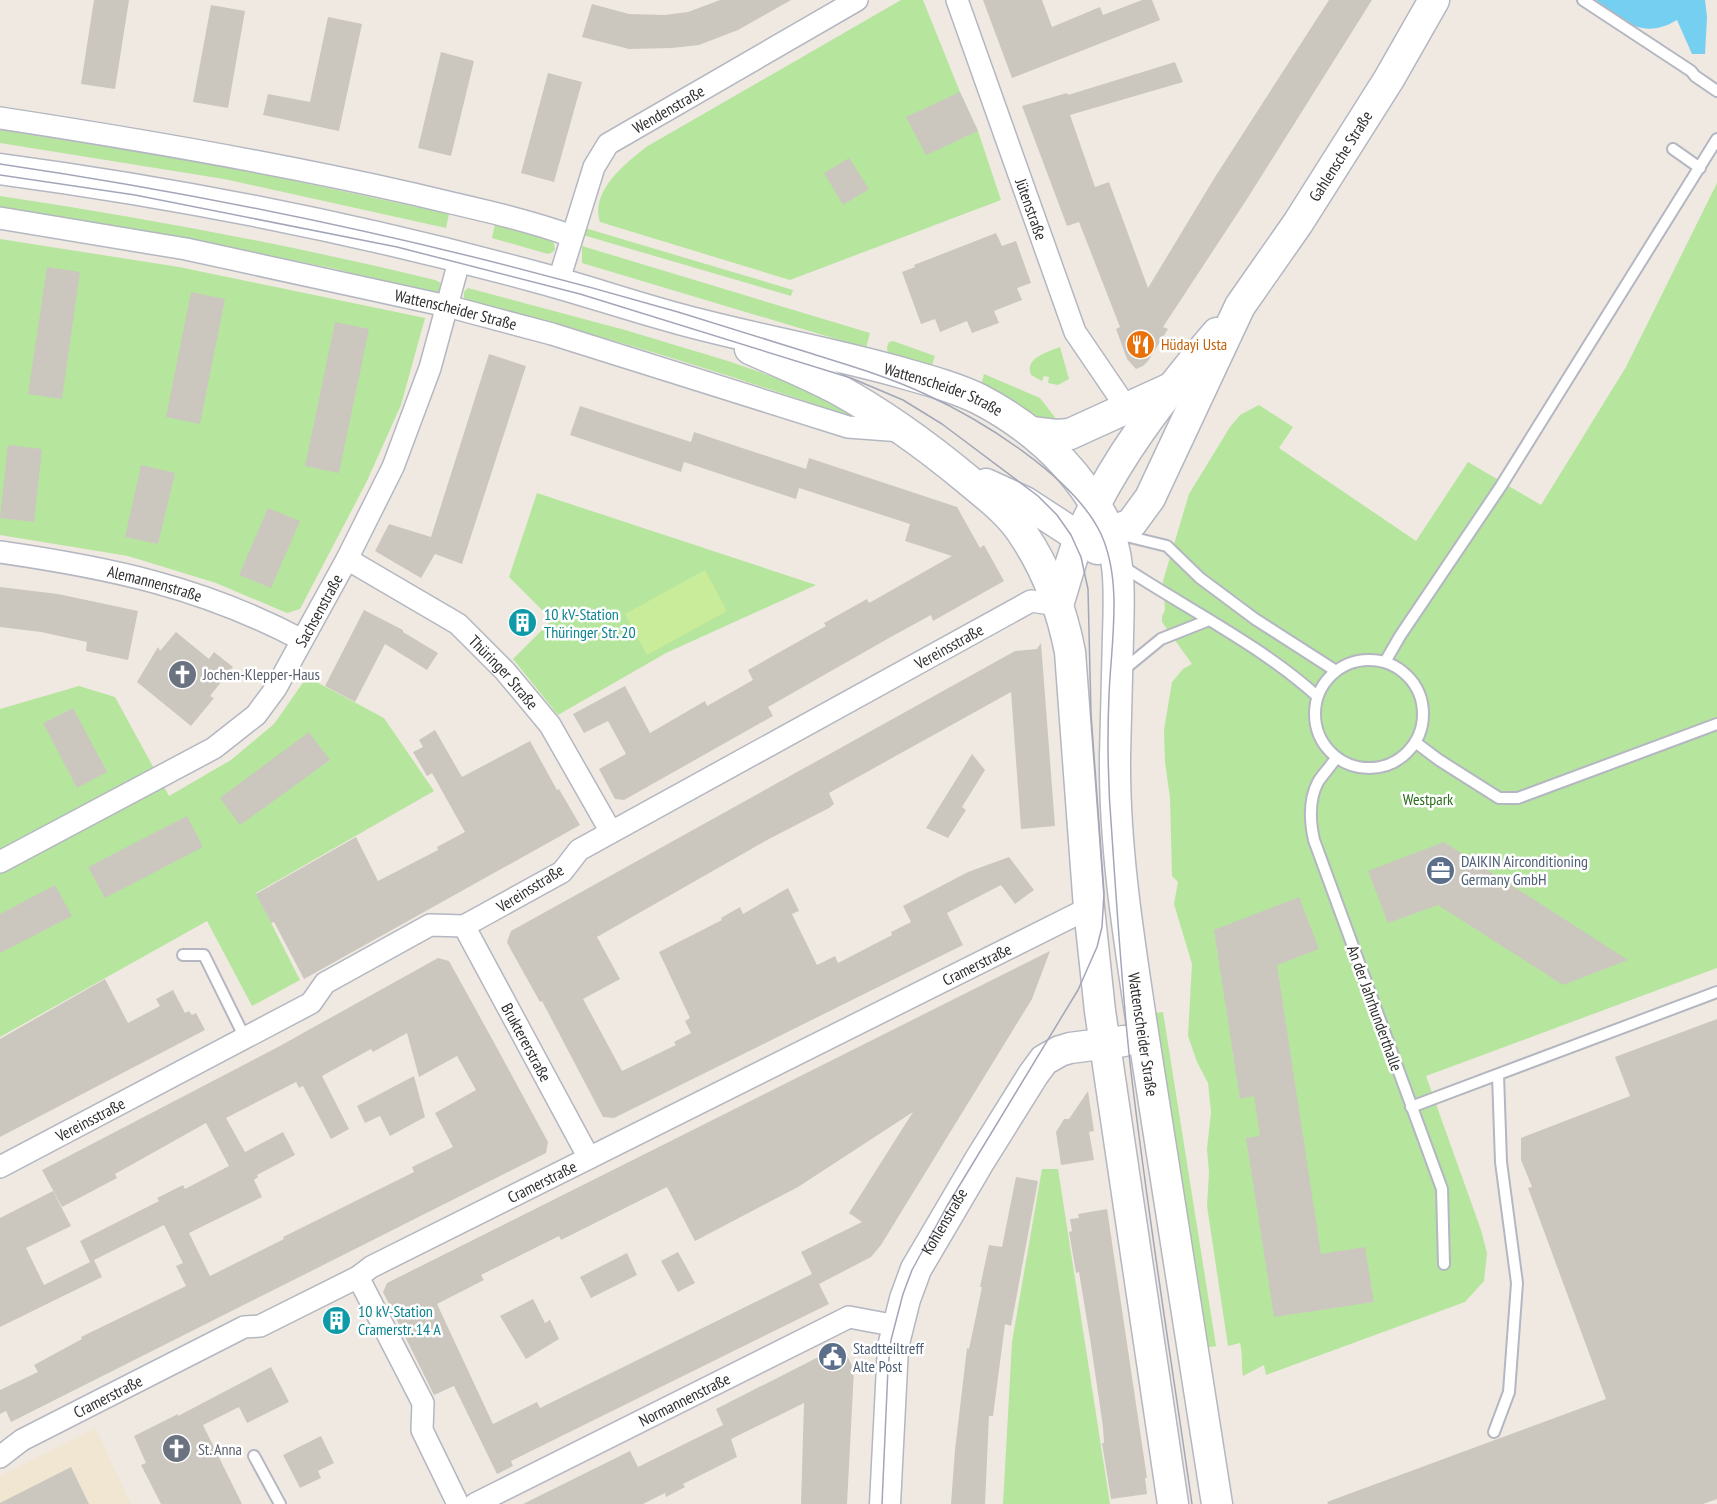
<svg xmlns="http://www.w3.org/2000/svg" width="1717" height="1504" font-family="'PT Sans Narrow',sans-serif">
  <rect width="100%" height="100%" fill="#efe9e1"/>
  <!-- education -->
  <path fill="#f0e6d1" d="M95,1428L131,1504H0V1476Z"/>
  <!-- green -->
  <path fill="#b6e59e" d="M901,0H923L960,92L978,131L1001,200L790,280L600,222C590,191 625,164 646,147Z
    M0,130L226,166L449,214L446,228L224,179L0,143Z
    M1717,183V968L1426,1076L1481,1230L1487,1253L1484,1281L1465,1302L1266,1375L1264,1365L1243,1376C1241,1365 1243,1355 1240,1343L1228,1346L1207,1206L1209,1172L1207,1149L1211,1112L1208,1083L1197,1062L1188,1036L1192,964L1174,904L1178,882L1172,876L1170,798L1165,762L1164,730L1172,682L1183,669L1192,664L1162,622V616L1165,610L1163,581L1189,494L1230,427L1240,415L1259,405L1293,427L1279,448L1416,541L1468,462L1541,505L1626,367Z
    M0,196C146,218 291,245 435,280L441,283V288L438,293H432L331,268L184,239L0,210Z
    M495,224L553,240L555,249L553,252L548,254L492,238Z
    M585,228L793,290L791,296L583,235Z
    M0,239L179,267L425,318L401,405L366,483L300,609L287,613L216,583L128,556L0,535Z
    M582,246L870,333L866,348L582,263Z
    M468,288L625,330L728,361L808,389L858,415L856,418C728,375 600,333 468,302L464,298V292Z
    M893,341L935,356L931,368L888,355L887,347L889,342Z
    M1060,347L1069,379L1058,385L1048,383L1049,377L1044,376L1042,381L1031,375C1024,358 1048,352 1060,347Z
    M984,374L1040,398L1061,425L1044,422L981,385Z
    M537,493L816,585L666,653L558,715L513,659L552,620L509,577Z
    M307,677L384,718L434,791L256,893L300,980L252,1006L207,921L0,1037V709L79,686L115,697L169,796L231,760L274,724Z
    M1163,1012L1216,1346L1204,1348L1154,1013Z
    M1042,1169H1058L1110,1504H1003L1012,1342Z"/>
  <!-- pitch -->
  <path fill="#c9ec9a" d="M705,570L727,611L647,655L625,614Z"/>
  <!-- water -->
  <path fill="#75cff0" d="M1596,0H1705L1707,17L1705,54H1692L1677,20C1644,40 1622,22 1596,0Z"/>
  <!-- building -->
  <path fill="#cbc7bf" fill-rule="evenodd" d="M94,0H129L115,89L81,84Z
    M720,0H791L738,30L699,45L672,48L629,49L582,37L592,4L629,14L665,15L688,12Z
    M983,0H1042L1052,27L1100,7L1103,15L1142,0H1152L1160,20L1012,78Z
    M1329,0H1372L1247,199L1163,327L1168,329L1148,361L1143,366L1136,369L1127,359L1116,329L1120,327L1079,222L1067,226L1022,106L1067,93L1068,95L1175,62L1183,82L1070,115L1095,187L1109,182L1148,288L1215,177Z
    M211,5L245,11L228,108L193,102Z
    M328,17L362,24L339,131L263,115L268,94L310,102Z
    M441,52L474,61L451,156L418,148Z
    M548,73L582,82L554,182L521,173Z
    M960,92L978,131L926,155L906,117Z
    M849,158L869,189L843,205L824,173Z
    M996,233L1002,246L1016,241L1031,283L1017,288L1022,300L994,311L999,323L972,333L967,321L940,332L935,319L921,324L902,272L915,267L914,265Z
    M47,267L80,272L62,399L28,394Z
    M191,292L225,299L200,424L166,417Z
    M335,322L369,329L339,473L305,466Z
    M489,354L526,366L462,564L435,554L421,578L375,551L389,524L431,537Z
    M580,406L691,442L694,432L806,469L809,458L957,507L980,548L984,545L1004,581L933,621L931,615L889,638L768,707L773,716L624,800L615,799L599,769L626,754L608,721L584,733L573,714L625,686L650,733L705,701L707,706L753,680L748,670L826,626L824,623L867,599L869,603L952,556L905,541L910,524L799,488L796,499L684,462L681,472L570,435Z
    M8,445L42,449L34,522L0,518Z
    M141,465L175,473L158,544L125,537Z
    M268,508L300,521L271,588L239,575Z
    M0,587L58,594L138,611L128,660L86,651L87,642L41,632L0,627Z
    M522,608L538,624L524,638L508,623Z
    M364,610L403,630V632L438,653L427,670L385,644L355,702L325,686Z
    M176,632L209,659L214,652L233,667L210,696L214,698L191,726L137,682L158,647L160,651Z
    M1041,643L1055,826L1021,829L1011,692L829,793L834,804L829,808L767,840L597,937L620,979L583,999L622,1071L676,1045L674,1042L691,1033L685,1021L690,1018L659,952L722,920L721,918L740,907L743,914L788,888L799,911L792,914L817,965L835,956L838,963L892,935L891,932L911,922L903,906L968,872L1009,857L1034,890L1015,904L1001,885L947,913L963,945L614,1118L603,1117L542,1001L540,1002L511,950L507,942L511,931L1015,651L1037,649Z
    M73,708L107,772L77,788L43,723Z
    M435,730L462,777L530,741L557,790L559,789L580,825L304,979L274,922L271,923L256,894L356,837L378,881L438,850L437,847L465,832L432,773L427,776L413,752L423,747L419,740Z
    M309,732L330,760L240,825L220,798Z
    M972,754L985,770L962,807L966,810L948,838L926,828Z
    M187,816L203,847L105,898L88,867Z
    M1444,842L1628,960L1563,985L1438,905L1388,923L1368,871Z
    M55,885L72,916L0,953V914Z
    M1299,897L1319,949L1277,965L1321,1254L1365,1247L1374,1302L1274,1317L1246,1138L1260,1136L1254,1096L1240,1099L1214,930Z
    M1050,951L1032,999L881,1245L871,1257L819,1284L829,1304L511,1461L513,1466L497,1474L454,1386L434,1395L383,1292L387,1283ZM913,1112L849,1213L862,1222L801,1252L812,1274L540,1408L537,1402L493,1424L437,1304L484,1280L481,1275L559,1236L561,1240L667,1187L695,1241L798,1187Z
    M438,958L449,961L491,1037L548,1142L546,1153L11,1422L6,1411L0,1414V1390L38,1372L34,1365L82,1339L81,1337L186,1286L176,1266L183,1263L164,1225L90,1262L80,1241L159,1201L157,1198L183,1185L185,1189L229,1166L206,1123L115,1174L117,1178L62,1207L42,1170L278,1047ZM407,1033L419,1077L457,1056L476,1090L435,1113L453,1147L412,1167L414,1172L283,1237L284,1239L210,1276L189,1233L262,1197L254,1180L258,1177L257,1175L295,1155L283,1132L245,1152L226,1118L296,1082L299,1088L303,1086L331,1139L349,1129L322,1076L371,1049L373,1052Z
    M105,979L128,1023L160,1006L156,999L173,990L185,1013L189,1011L192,1015L196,1013L205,1030L0,1137V1039Z
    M1717,1019V1499L1703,1504H1328L1327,1502L1606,1399L1528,1188L1532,1187L1521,1160V1138L1630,1096L1615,1057Z
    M414,1076L425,1117L390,1136L380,1116L365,1123L357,1106Z
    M1088,1091L1094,1131L1089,1132L1094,1160L1061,1165L1056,1132L1064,1119H1069Z
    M1016,1177L1038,1181L1011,1326L1005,1324L993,1416H989L985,1504H951L955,1450L967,1348L969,1349L982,1287H980L989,1245L1002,1247Z
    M53,1191L71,1226L26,1248L44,1285L94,1260L102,1277L0,1327V1218Z
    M1107,1209L1147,1478H1145L1147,1494L1111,1499L1102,1443H1104L1103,1427L1091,1345L1079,1272L1076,1273L1069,1232L1072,1231L1070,1219L1079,1218L1078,1214Z
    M678,1252L695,1283L678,1292L661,1261Z
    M627,1253L637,1275L591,1298L580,1277Z
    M533,1299L545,1323L550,1320L559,1339L526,1359L500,1316Z
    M842,1345L854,1370L847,1504H801L804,1403L731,1439L737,1457L683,1484L685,1487L666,1497L665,1493L643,1504H523L630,1451L638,1467L723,1425L716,1409Z
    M271,1367L289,1402L247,1423L239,1407L203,1425L242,1504H161L141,1465L146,1463L134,1436L178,1414V1416Z
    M321,1436L334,1463L318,1471L321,1478L300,1488L283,1455Z
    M71,1467L89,1504H0V1503Z"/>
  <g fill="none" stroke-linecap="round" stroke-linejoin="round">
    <defs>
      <path id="lane" d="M1583,0L1691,71L1695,76L1717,91
        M1673,149L1700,168
        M1122,535L1167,546L1200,578L1255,619L1336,671
        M1122,566C1187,609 1259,644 1317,696
        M1315 714a54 54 0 1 1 108 0a54 54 0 1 1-108 0Z
        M1385,662L1400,636L1501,486L1717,139
        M1122,671L1161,639L1209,620
        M1415,742L1439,760L1499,798H1518L1717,724
        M1336,758C1331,766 1323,774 1318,782C1309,799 1310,822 1314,840L1442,1189L1444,1264
        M183,955H204L245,1038
        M1411,1107L1717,992
        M1494,1432L1509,1392L1517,1283L1501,1162L1498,1075
        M254,1456L280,1504"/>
      <g id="street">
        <path id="s1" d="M957,0L1075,332L1126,407"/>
        <path d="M0,118C137,139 273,162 409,193C463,206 519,217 572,236"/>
        <path id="s2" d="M0,218L186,249L447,306L552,334L848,427L902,431"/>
        <path id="s3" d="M558,283L594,167L608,144L857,0"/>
        <path id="s4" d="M0,552C110,568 202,587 302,640"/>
        <path id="s5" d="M347,559L458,624L505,671L550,725L611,832"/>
        <path id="s6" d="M0,862L214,748L256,715L276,688L347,559L393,467L430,368L460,258"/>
        <path id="s7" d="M464,926L589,1158"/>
        <path id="s8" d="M0,1167L311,1003L325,983L430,925L464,926L562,872L579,850L1031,601L1058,605"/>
        <path d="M358,1277L423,1403L422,1430L458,1504"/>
        <path id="s9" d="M0,1457L22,1440L244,1327L260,1326L358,1277L371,1267L1089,908"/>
        <path id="s10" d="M475,1504L849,1317L897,1326"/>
      </g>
      <g id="secondary">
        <path id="s11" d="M0,169C180,193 360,229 536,277C585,290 634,307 683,320C757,340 833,353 906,374C931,381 956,388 979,399C1031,426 1075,466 1103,518C1122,554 1119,597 1118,636C1117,676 1116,716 1115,756C1114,851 1130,946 1144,1039C1167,1194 1192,1349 1217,1504"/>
        <path d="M750,349C779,362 809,374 837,389C883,414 927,446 968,480C987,496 1009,512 1023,534C1046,568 1062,611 1070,652L1089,908L1100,1011L1173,1504"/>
        <path d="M1031,432L1056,435L1070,434L1171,388"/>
        <path d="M986,484L1025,502L1097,549"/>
        <path id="s12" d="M1080,538L1101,535L1131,524L1150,498L1240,306L1298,223L1389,79L1434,0"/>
        <path d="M1058,605C1065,583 1071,560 1079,539C1111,463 1164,395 1217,333"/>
        <path id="s13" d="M885,1504L893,1347L905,1299L916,1269L980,1160L1033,1075L1044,1060L1060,1051L1070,1048L1124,1041"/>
      </g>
    </defs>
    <!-- lane casing -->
    <use href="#lane" stroke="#b4b7c1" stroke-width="14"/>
    <!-- street casing -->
    <use href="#street" stroke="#b4b7c1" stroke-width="24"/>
    <!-- secondary casing -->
    <use href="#secondary" stroke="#b4b7c1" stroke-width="33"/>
    <!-- lane -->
    <use href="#lane" stroke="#fff" stroke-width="10"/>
    <!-- street -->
    <use href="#street" stroke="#fff" stroke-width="21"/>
    <!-- secondary -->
    <use href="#secondary" stroke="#fff" stroke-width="30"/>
    <!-- tram -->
    <path stroke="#a3a6b8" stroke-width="1.5" d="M0,164C230,198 455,247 678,312C723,326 768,340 813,354C851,366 889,377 925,394C982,420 1074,477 1101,534C1123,582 1111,644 1109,695C1107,742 1108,789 1112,836C1117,912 1122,988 1130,1063C1147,1211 1171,1357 1192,1504
      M0,175L135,195L397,247L580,294L851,378L903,400L942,424L1038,496L1057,515L1071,535L1081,557L1088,589L1091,714L1104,893L1102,927L1097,947L1078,990L947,1206L912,1270L903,1294L891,1340L888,1368L882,1504"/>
  </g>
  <!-- icons -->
  <defs>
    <symbol id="restaurant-disc" viewBox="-11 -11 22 22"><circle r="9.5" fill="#e8710a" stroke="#fff"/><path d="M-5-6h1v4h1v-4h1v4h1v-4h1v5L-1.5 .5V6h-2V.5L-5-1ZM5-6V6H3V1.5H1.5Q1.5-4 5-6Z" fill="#fff"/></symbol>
    <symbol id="building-disc" viewBox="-11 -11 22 22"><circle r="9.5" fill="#0f9aa8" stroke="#fff"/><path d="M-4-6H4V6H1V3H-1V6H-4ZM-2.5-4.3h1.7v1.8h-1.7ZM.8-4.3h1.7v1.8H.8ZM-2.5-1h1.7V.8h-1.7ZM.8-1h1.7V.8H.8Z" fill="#fff"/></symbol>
    <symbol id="church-disc" viewBox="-11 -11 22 22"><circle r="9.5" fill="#6b7280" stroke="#fff"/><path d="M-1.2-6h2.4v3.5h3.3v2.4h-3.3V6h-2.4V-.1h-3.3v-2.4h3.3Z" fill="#fff"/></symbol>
    <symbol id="office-disc" viewBox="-11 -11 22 22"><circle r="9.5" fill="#5c6f8a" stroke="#fff"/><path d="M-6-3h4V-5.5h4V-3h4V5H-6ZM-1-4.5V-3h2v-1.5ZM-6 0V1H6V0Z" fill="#fff"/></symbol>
    <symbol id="civic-disc" viewBox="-11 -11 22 22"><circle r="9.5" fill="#5c6f8a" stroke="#fff"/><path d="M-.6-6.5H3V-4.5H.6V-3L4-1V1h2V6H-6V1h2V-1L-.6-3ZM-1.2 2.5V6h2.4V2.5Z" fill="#fff"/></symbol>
  </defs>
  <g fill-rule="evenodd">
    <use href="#restaurant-disc" x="1124" y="328" width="33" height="33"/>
    <use href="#building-disc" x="506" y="606" width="33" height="33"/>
    <use href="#church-disc" x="166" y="658" width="33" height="33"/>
    <use href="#office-disc" x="1424" y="854" width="33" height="33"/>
    <use href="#building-disc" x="320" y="1304" width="33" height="33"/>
    <use href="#civic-disc" x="816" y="1340" width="33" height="33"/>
    <use href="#church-disc" x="160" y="1432" width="33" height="33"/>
  </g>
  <g text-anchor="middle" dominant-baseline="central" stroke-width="5" stroke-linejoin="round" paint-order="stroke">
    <!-- street labels -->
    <g font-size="16" fill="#2e2e2e" stroke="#fff">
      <text stroke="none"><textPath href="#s3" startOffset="218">Wendenstraße</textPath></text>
      <text stroke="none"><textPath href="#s12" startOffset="478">Gahlensche Straße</textPath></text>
      <text stroke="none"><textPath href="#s1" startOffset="222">Jütenstraße</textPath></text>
      <text stroke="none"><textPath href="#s2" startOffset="465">Wattenscheider Straße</textPath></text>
      <text stroke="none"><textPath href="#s11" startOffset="970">Wattenscheider Straße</textPath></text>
      <text stroke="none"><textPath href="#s4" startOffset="158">Alemannenstraße</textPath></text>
      <text stroke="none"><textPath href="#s6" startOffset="418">Sachsenstraße</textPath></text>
      <text stroke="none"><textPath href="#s8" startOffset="1092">Vereinsstraße</textPath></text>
      <text stroke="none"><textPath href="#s5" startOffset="195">Thüringer Straße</textPath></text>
      <text transform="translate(530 888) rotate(-32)">Vereinsstraße</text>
      <text stroke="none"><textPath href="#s9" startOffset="1096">Cramerstraße</textPath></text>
      <text transform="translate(1375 1008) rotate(70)">An der Jahrhunderthalle</text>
      <text stroke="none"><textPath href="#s11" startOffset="1702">Wattenscheider Straße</textPath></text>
      <text stroke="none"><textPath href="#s7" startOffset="132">Bruktererstraße</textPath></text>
      <text stroke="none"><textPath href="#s8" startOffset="102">Vereinsstraße</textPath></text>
      <text stroke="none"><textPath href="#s9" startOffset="610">Cramerstraße</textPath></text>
      <text stroke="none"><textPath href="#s13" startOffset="294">Kohlenstraße</textPath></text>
      <text stroke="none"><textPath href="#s9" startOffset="124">Cramerstraße</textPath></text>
      <text stroke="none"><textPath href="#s10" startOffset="234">Normannenstraße</textPath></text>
    </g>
    <!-- food labels -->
    <g font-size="16" fill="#c56008" stroke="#fff" text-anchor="start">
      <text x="1161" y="344">Hüdayi Usta</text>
    </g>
    <!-- culture labels -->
    <g font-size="16" fill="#0d838f" stroke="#fff" text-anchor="start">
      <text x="544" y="614">10 kV-Station<tspan x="544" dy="18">Thüringer Str. 20</tspan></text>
      <text x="358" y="1311">10 kV-Station<tspan x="358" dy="18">Cramerstr. 14 A</tspan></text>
    </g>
    <!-- worship labels -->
    <g font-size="16" fill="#5b616d" stroke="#fff" text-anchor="start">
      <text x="203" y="674">Jochen-Klepper-Haus</text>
      <text x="198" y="1449">St. Anna</text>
    </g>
    <!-- park labels -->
    <g font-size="16" fill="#2c6e1b" stroke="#fff">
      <text x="1428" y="799">Westpark</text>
    </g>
    <!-- service labels -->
    <g font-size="16" fill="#4e5e75" stroke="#fff" text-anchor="start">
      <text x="1461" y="861">DAIKIN Airconditioning<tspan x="1461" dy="18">Germany GmbH</tspan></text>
      <text x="853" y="1348">Stadtteiltreff<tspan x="853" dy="18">Alte Post</tspan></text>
    </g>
  </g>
</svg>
